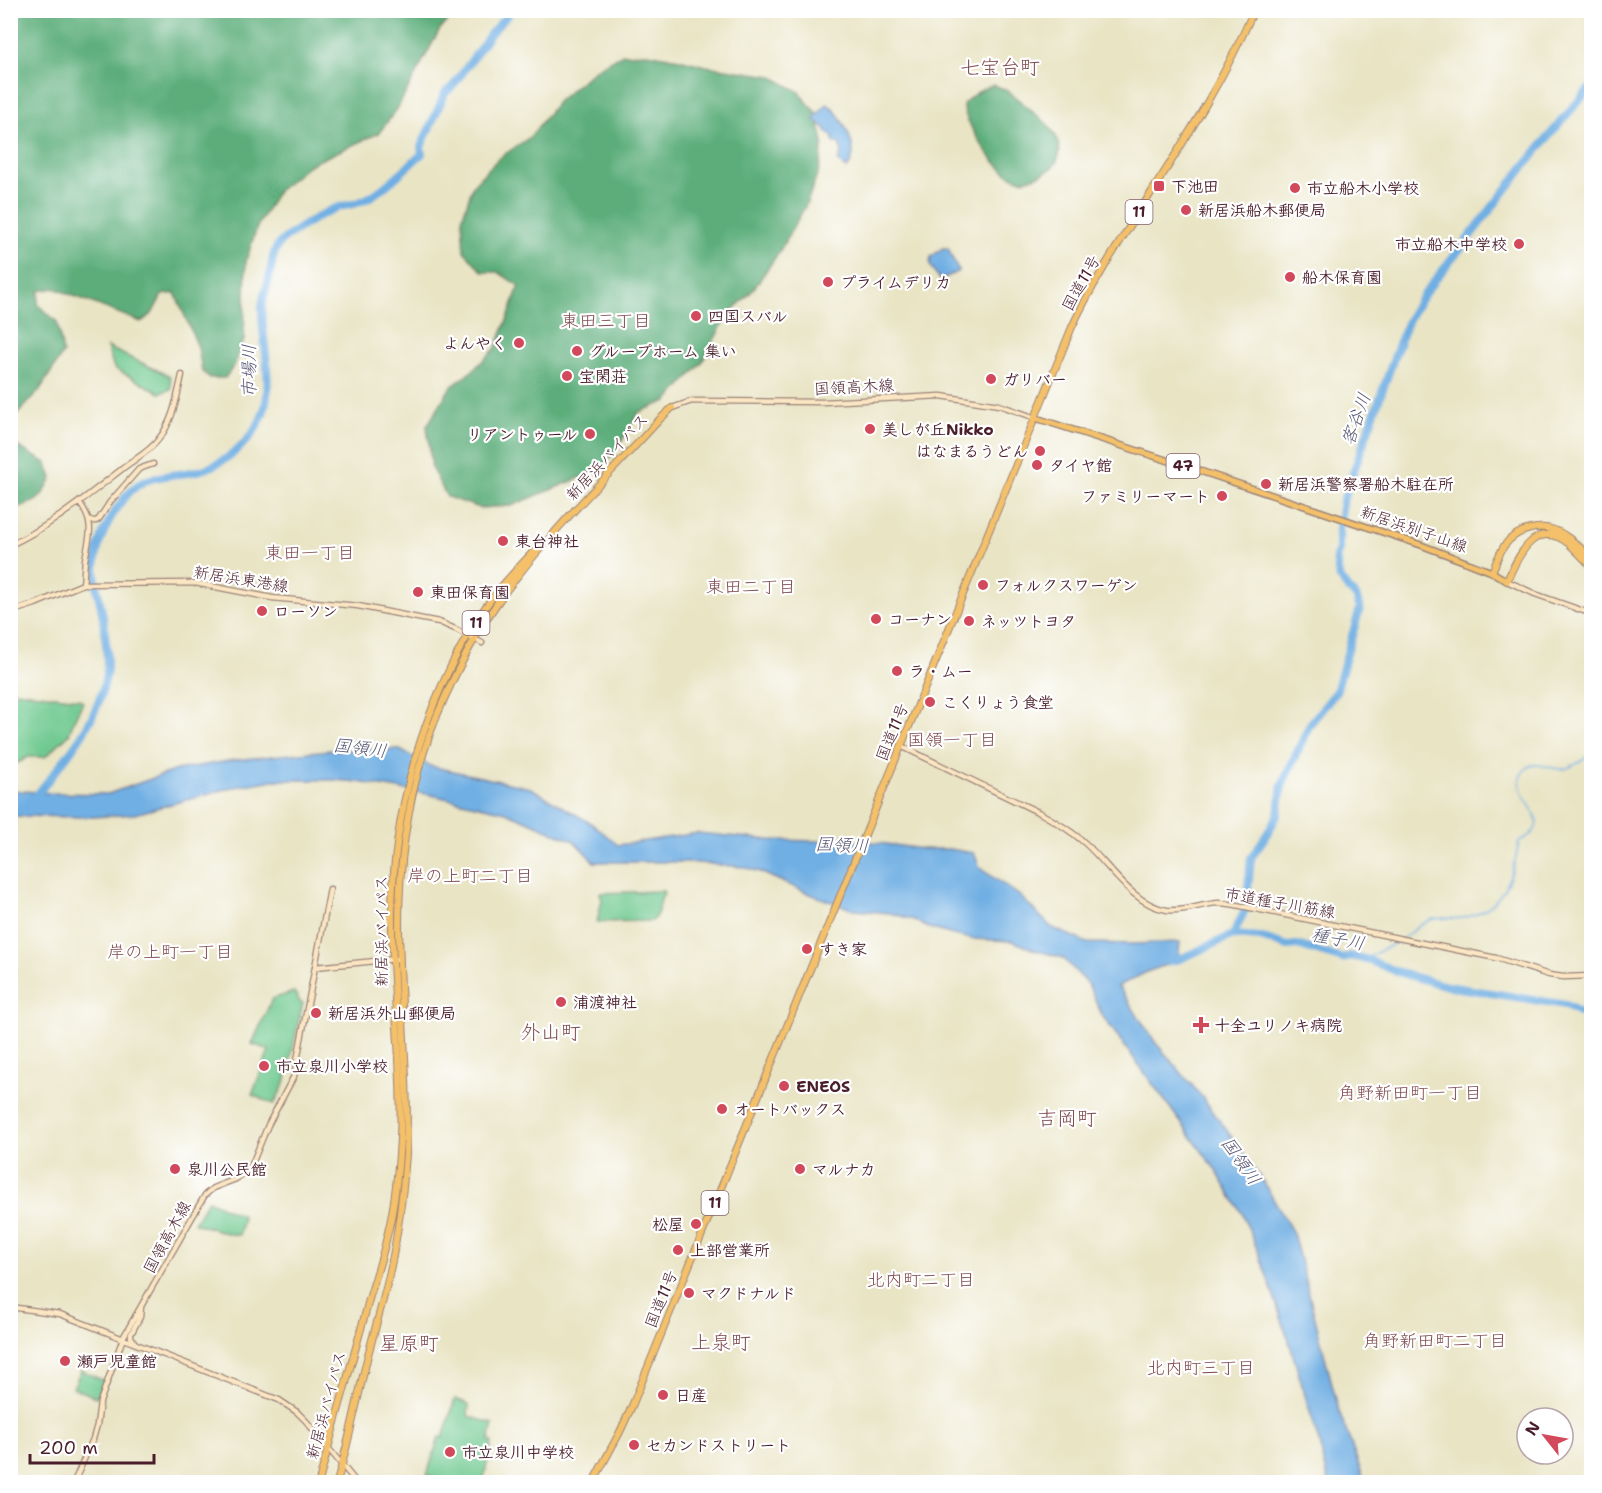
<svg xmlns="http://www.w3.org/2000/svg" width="1602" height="1493" font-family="'Shantell Sans','Klee One',sans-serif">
  <rect width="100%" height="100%" fill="#fff"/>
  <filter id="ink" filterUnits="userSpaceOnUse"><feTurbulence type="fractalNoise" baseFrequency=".0167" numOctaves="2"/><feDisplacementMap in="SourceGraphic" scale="12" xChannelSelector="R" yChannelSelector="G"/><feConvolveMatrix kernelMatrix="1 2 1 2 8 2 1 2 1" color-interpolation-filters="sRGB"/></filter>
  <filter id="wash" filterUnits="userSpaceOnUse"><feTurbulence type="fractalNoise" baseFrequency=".008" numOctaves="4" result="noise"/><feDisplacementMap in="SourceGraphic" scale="24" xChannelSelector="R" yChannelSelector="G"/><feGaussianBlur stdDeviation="1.35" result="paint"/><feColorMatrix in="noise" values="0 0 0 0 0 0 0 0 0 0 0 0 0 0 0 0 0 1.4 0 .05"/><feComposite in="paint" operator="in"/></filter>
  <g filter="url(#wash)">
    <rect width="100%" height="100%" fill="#e9e4c4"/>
    <!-- green -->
    <path fill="#70c990" stroke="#5d745e" stroke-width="1.5" d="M107,347L170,376L171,389L160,393L114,368Z
      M15,691L79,699L83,702L74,720L69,734L45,757H28L18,763L11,762V692Z
      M663,891L664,893C658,902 661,913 652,921L597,922L602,900L600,893Z
      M294,992L300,1002L303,1003L285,1083L274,1104L252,1095L269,1050L252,1044L272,999Z
      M208,1200L235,1213L241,1215L243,1218L239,1235L230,1234L194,1223Z
      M81,1370L104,1381L98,1396L96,1397L73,1388Z
      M455,1399L469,1404L468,1416L493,1424L489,1441L492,1442L483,1482H437L438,1479L427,1475L439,1437L443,1438Z"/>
    <!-- forest -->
    <path fill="#5cad7a" stroke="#536652" stroke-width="1.5" d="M10,11L11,10L458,11L440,29L397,109L379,133L309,165L277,192L257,227L246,261L244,340L235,364L225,378H210L202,371L198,347L175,293L162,295L152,314L141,322L54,288L39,291L38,305L57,322L63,353L39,391L15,417L10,415Z
      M648,53L679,59L706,66L771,76L798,91L817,114L823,143L819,170L806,205L779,252L752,291L727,316L701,364L667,401L639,412L615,452L599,470L511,506L480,508L447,497L432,469L427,426L450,388L472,371L495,349L509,315L519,286L498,272H483L464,251L462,219L473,185L498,159L530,137L558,101L597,68L623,54Z
      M993,85C1010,89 1021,103 1034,113C1041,118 1047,123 1051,129C1066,148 1061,168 1037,176C1032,178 1025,181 1019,179C998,174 965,126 963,104C972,95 981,89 993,85Z
      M10,442L46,463L52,478C39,503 37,502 11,509Z"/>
    <!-- water -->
    <path fill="#70afe3" stroke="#5d6787" stroke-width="1.5" d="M827,104C839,111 852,137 853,151C853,158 851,163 847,169L838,161L842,152L839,143H835L833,140V136L826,132V129L814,119Z
      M943,248H948L956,266L959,271L940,280L930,265L931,257Z
      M398,749L430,766L531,788L594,825L618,845L698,833L770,840L872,842L922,849H949L974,853L980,868L1020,896L1051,927L1087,943L1133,944L1180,942L1178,961L1149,971L1118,986L1155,1042L1203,1098L1233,1139L1266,1186L1293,1233L1339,1411L1365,1482H1329L1318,1439L1288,1338L1260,1256L1243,1215L1215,1169L1102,1015L1088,984L1063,958L1035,950L1012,941L972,939L953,935L926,927L914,920L890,913L854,910L810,894L760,872L743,867L686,862H594L574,841L506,812L427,794L358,782L333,780H273L230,788L135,814L94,817L11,816L10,790L50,793L108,794L176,770L234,760L329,750Z"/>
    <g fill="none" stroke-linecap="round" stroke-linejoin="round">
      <!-- stream -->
      <path stroke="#70afe3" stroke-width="1.5" d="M1403,938C1411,932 1421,924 1430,920C1439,916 1453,920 1463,918C1502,910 1513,877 1519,842C1524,839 1531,835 1534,831C1548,812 1502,789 1527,768C1536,760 1552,770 1563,769C1574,768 1582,759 1592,754
        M1365,959L1399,941"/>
      <!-- river -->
      <path stroke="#70afe3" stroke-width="8" d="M33,800C63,760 96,728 106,676C109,657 105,637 103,618C101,603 94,583 95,568C95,560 98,549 100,542C107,522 124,490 145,481C162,474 181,475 198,471C217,466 234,455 247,440C282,402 262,354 262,309C262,297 268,286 270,274C272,265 272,252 279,244C286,235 325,212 336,208C349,204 357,205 370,197C389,186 405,168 422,154L421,147L445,93L453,86L491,33L512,10
        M1233,935L1246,908L1251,858L1267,834L1278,814L1282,785L1310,724L1336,692L1360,608L1356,596L1348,589L1339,576L1336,557L1339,550V529L1343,501L1404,330C1418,296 1445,269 1467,240C1507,188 1548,135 1592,86
        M1169,961L1180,959L1233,935L1260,937L1288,946L1297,945L1343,959L1350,956L1365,959L1404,974L1447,986L1566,1005L1592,1019"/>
    </g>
  </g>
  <g filter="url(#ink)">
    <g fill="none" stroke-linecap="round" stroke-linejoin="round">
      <defs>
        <path id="secondary" d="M672,408L692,401L823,402L941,396L999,405L1036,418
          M79,502C96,525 89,536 85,560C84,568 84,576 83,584
          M90,521H96L99,519L110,502L139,469L153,464
          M10,545C51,526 86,497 122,469C133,460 149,452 158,440C173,422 177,397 182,375
          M1507,581L1535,594L1592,614
          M10,612L35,604L83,584L195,583L272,598L358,606L423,619L439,622L455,629L482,643
          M901,746L1040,813C1056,822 1072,831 1086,844C1110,866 1133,905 1167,910C1185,912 1201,904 1218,903C1224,903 1230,904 1236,905L1496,958L1549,975L1563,977L1592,976
          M315,967L396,959
          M10,1307L60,1314L279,1400L297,1412L306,1421L356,1482
          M135,1343L131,1337V1334L140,1317L141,1307
          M74,1482L93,1439L97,1425L100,1402L123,1338L128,1329L205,1195L213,1188L236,1179L247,1171L252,1164L268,1125L294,1076L330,889
          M1590,1482L1592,1480"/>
        <path id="primary" d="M1036,418L1194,469L1421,545L1492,572L1507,581"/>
        <path id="highway" d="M1492,572C1496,563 1499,554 1504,546C1516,529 1541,523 1559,532C1571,538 1582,549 1592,559
          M1507,581C1518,556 1535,518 1568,543C1576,550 1584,559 1592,567
          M319,1482C334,1424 351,1366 367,1307C373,1283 382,1260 387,1236C394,1210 397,1181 399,1154C405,1077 392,1000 392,923C391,817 422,705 480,615C495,592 514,572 533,552
          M337,1482C349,1442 357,1400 367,1359C374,1331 383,1303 389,1275C398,1235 403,1194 406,1154C410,1077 399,1000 399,923C399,846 413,767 445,697C464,655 487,614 516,578C560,522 612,472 660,419L672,408
          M593,1482L620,1432L632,1406L1072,327C1094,280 1123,237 1151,193C1189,134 1226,75 1254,10"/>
      </defs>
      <!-- secondary casing -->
      <use href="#secondary" stroke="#9a8278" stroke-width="7"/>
      <!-- primary casing -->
      <use href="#primary" stroke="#9a8278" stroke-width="8"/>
      <!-- highway casing -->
      <use href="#highway" stroke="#9a8278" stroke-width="8"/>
      <!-- secondary -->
      <use href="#secondary" stroke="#fbe6c4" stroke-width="4.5"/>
      <!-- primary -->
      <use href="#primary" stroke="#f4c16b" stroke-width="5"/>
      <!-- highway -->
      <use href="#highway" stroke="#f4c16b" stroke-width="6"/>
    </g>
  </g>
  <!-- markers -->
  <g fill="#d1495b" stroke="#fff" stroke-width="2">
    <rect x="1153" y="180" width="12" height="12" rx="3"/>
    <circle cx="1295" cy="188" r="6"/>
    <circle cx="1186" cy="210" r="6"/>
    <circle cx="1519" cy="244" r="6"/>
    <circle cx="1290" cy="277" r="6"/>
    <circle cx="828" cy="282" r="6"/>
    <circle cx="696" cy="316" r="6"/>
    <circle cx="519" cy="343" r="6"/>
    <circle cx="577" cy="351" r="6"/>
    <circle cx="567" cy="376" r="6"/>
    <circle cx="991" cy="379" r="6"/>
    <circle cx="870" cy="429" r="6"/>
    <circle cx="590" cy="434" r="6"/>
    <circle cx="1040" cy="451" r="6"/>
    <circle cx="1037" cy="465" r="6"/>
    <circle cx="1266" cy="484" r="6"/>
    <circle cx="1222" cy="496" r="6"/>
    <circle cx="503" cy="541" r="6"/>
    <circle cx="983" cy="585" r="6"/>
    <circle cx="418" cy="592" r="6"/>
    <circle cx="262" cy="611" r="6"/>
    <circle cx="876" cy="619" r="6"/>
    <circle cx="969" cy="621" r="6"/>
    <circle cx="897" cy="671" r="6"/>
    <circle cx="930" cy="702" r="6"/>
    <circle cx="807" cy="949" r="6"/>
    <circle cx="561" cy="1002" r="6"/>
    <circle cx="316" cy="1013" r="6"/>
    <path d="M1198 1016h6v6h6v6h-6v6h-6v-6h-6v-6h6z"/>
    <circle cx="264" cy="1066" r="6"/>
    <circle cx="784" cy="1086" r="6"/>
    <circle cx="722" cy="1109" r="6"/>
    <circle cx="175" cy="1169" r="6"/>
    <circle cx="800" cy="1169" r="6"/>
    <circle cx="696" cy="1224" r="6"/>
    <circle cx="678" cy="1250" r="6"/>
    <circle cx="689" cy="1293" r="6"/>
    <circle cx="65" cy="1361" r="6"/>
    <circle cx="663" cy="1395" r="6"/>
    <circle cx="634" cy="1445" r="6"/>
    <circle cx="450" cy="1452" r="6"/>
  </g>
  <g text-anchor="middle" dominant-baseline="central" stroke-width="4.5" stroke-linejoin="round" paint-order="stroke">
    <!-- shield labels -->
    <g fill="#fff" stroke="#80626b" stroke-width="1.5">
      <rect x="1125.5" y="200" width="27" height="24" rx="4.5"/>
      <rect x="1166.5" y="454" width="33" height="24" rx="4.5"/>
      <rect x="462.5" y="611" width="27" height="24" rx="4.5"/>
      <rect x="701.5" y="1191" width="27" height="24" rx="4.5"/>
    </g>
    <g font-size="15" font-weight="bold" fill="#4a1f2b">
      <text x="1139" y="212">11</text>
      <text x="1183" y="466">47</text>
      <text x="476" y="623">11</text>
      <text x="715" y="1203">11</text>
    </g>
    <!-- poi labels -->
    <g font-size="16" font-weight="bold" fill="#4a1f2b" stroke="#fff" text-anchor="start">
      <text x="1171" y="186">下池田</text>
      <text x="1307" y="188">市立船木小学校</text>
      <text x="1198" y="210">新居浜船木郵便局</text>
      <text x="1507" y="244" text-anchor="end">市立船木中学校</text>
      <text x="1302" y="277">船木保育園</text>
      <text x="840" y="282">プライムデリカ</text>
      <text x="708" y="316">四国スバル</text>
      <text x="507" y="343" text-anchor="end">よんやく</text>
      <text x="589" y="351">グループホーム 集い</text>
      <text x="579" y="376">宝閑荘</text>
      <text x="1003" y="379">ガリバー</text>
      <text x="882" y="429">美しが丘Nikko</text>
      <text x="578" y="434" text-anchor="end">リアントゥール</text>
      <text x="1028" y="451" text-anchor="end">はなまるうどん</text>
      <text x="1049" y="465">タイヤ館</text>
      <text x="1278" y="484">新居浜警察署船木駐在所</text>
      <text x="1210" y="496" text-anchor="end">ファミリーマート</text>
      <text x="515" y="541">東台神社</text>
      <text x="995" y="585">フォルクスワーゲン</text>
      <text x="430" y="592">東田保育園</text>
      <text x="274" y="611">ローソン</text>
      <text x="888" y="619">コーナン</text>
      <text x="981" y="621">ネッツトヨタ</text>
      <text x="909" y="671">ラ・ムー</text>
      <text x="942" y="702">こくりょう食堂</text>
      <text x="819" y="949">すき家</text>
      <text x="573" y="1002">浦渡神社</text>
      <text x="328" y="1013">新居浜外山郵便局</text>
      <text x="1214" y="1025">十全ユリノキ病院</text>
      <text x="276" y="1066">市立泉川小学校</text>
      <text x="796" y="1086">ENEOS</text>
      <text x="734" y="1109">オートバックス</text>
      <text x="187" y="1169">泉川公民館</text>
      <text x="812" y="1169">マルナカ</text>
      <text x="684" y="1224" text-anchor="end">松屋</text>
      <text x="690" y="1250">上部営業所</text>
      <text x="701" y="1293">マクドナルド</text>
      <text x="77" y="1361">瀬戸児童館</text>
      <text x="675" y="1395">日産</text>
      <text x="646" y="1445">セカンドストリート</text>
      <text x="462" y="1452">市立泉川中学校</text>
    </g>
    <!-- street labels -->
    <g font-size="16" fill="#4a1f2b" stroke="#fff">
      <text transform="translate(1081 283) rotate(-61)">国道11号</text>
      <text transform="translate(854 387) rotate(-3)">国領高木線</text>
      <text transform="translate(607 457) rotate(-47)">新居浜バイパス</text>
      <text transform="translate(1414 529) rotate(19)">新居浜別子山線</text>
      <text transform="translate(241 579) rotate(9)">新居浜東港線</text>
      <text transform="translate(892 732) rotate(-68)">国道11号</text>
      <text transform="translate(1280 903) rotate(10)">市道種子川筋線</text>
      <text transform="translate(381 931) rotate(-90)">新居浜バイパス</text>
      <text transform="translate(167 1237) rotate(-61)">国領高木線</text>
      <text transform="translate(661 1299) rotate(-68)">国道11号</text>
      <text transform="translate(326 1405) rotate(-75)">新居浜バイパス</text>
    </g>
    <!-- neighbourhood labels -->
    <g font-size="18" fill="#804d51" stroke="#fff">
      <text x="606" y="321">東田三丁目</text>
      <text x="310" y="553">東田一丁目</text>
      <text x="751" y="587">東田二丁目</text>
      <text x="952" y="740">国領一丁目</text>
      <text x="470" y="876">岸の上町二丁目</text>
      <text x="170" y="952">岸の上町一丁目</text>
      <text x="1410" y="1093">角野新田町一丁目</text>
      <text x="921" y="1280">北内町二丁目</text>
      <text x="1435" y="1341">角野新田町二丁目</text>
      <text x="1201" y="1368">北内町三丁目</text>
    </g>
    <!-- water labels -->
    <g font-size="18" font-style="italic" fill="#595975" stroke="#fff">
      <text transform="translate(249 371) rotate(-90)">市場川</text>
      <text transform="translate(1356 419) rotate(-70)">客谷川</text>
      <text transform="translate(360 748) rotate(7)">国領川</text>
      <text transform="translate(842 845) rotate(2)">国領川</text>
      <text transform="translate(1338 939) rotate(11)">種子川</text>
      <text transform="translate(1241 1161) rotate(55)">国領川</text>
    </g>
    <!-- quarter labels -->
    <g font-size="20" fill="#804d51" stroke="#fff">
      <text x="1000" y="67">七宝台町</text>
      <text x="551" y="1032">外山町</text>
      <text x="1067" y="1118">吉岡町</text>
      <text x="721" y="1342">上泉町</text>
      <text x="409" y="1343">星原町</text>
    </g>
  </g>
  <!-- margin -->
  <rect width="1602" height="1493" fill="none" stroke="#fff" stroke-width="36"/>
  <!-- north arrow -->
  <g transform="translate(1545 1436) rotate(301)"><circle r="28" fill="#ffffff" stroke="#b7a5aa" stroke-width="1.5"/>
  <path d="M0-4.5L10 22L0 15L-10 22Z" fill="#d1495b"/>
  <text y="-9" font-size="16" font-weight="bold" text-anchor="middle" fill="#4a1f2b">N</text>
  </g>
  <!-- scale -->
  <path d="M30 1454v9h124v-9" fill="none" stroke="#4a1f2b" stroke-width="3"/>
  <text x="39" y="1454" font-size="18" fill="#4a1f2b" stroke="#ffffff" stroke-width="4.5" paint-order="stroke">200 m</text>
</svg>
